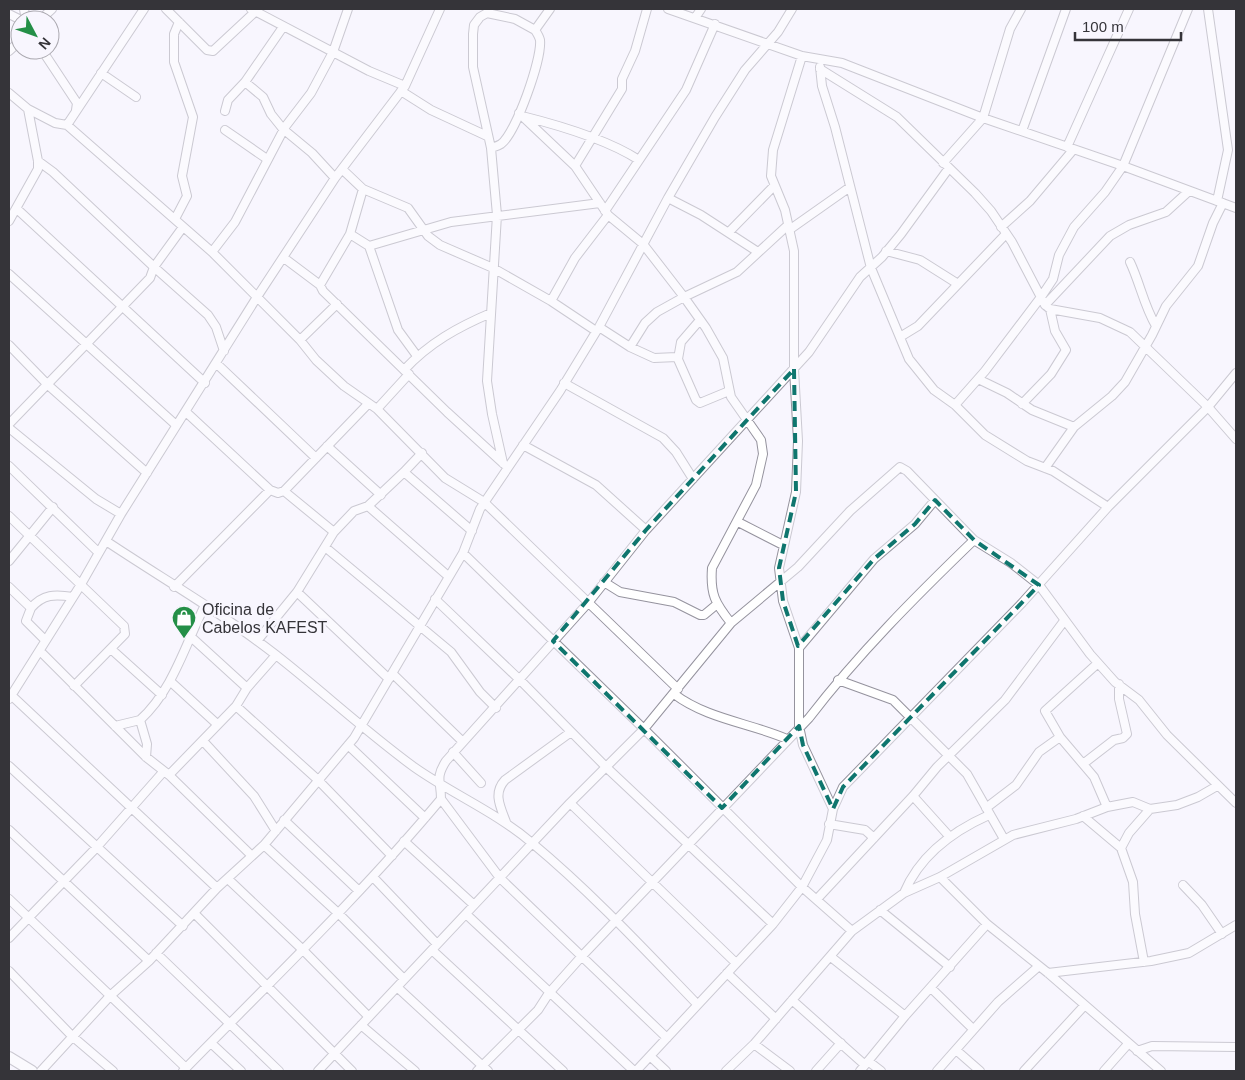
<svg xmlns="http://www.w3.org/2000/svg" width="1245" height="1080" font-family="Arial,sans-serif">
  <rect width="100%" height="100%" fill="#f8f6fe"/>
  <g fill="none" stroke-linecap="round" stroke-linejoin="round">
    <defs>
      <path id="minor" d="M24,9L26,20
        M166,9L207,50L213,51L256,11
        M251,9L369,71L405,86
        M668,9L802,56L842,63L983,118L1123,166L1236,208
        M1208,9L1228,150L1217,201
        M9,14L21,20
        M695,18L701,9
        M40,20L52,9
        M535,30L550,9
        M42,50L77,103L76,110
        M9,51L20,41
        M802,56L773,150L771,176L785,210L794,251V369L798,441L796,492L779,568L783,601L799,648V726L803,745L833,809
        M820,67L822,86L835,127L871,268L909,359L934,390L955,405L985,435L1027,461L1053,471L1108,507
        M820,69L897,117L975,193L991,211L1012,242L1045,305L1050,309L1100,318L1130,332L1208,407L1236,439
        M101,73L136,97
        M245,82L263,97L271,114L283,129L312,153L335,178
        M401,91L431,110L487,136
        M9,93L28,109L38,161V169L9,221
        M28,109L55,123L67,125L212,252L300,340L316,360L344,386L377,409L445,478L484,502L678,689
        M225,111L228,100L245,82L283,27
        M519,113L575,166L608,215L643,244L684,297L706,328L723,358L731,397L761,440L763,454L756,485L712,568C710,594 715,603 731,623
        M522,116C558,125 608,140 639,160
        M67,125L144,9
        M225,130L267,159
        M1022,131L1066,9
        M1067,147L1129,9
        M491,148C494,147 498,146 501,144C516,133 542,59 540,40C539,36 537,33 535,30L515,19L487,13L480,17L474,25L473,34V67L491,148L497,215L487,381L492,414L503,463
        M38,161L53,172L154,267L208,315L216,327L224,351
        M943,163L983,118L1010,29L1021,9
        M575,166L622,89V79L635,51L647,9
        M343,170L363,189L408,208L428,236L440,245L493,268L551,301L596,331
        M363,189L350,234L320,285L323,291L447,412L504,464
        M668,198L701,215L758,252
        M17,209L205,383
        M605,211L686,90L715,24
        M175,219L187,196L182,176L193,117L174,62V34L179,22
        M1001,227L1030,201L1073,150
        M789,230L850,187
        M729,232L774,186
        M350,234L369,246L398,330L417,356
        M369,246L451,222L600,203
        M886,251L920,260L958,284
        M212,252L235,222L285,127L311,93L333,52L348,9
        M284,258L320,285
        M1130,262C1140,283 1144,306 1156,326
        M9,274L176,425
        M551,301L575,258L608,215
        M1045,305L1110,236L1129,225L1166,212L1189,191
        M599,327L630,347L654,358L677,357L696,400L700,403L729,391
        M900,337L918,326L1006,234
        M300,340L337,304
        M9,345L48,385L147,473
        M630,347L645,323L657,312L684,297L737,272L788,225
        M678,359L681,342L700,320
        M216,363L316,458
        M404,370C429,343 458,327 491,313
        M978,379L1007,393L1032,410L1074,427
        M564,383L663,438L676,452L693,479
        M1022,404L1051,374L1066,350L1055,331L1050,309
        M955,405L985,371L1041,297L1053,279L1059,255L1074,227L1105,192L1123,166L1188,9
        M377,409L409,374
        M186,412L270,490L278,493L284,491L368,404
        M9,424L150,278L154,267L183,227
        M9,428L96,499L121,514
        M523,445L596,485L646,530
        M327,446L381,495
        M9,466L98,552
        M1045,468L1074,427L1112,396L1125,382L1152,335L1166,306L1198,266L1213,223L1223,203
        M404,472L422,453
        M284,491L334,532
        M368,506L448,576
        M9,516L124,626L125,634L74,686
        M738,522L783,545
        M106,541C163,579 222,613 276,655C322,691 366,732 414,767C452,794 496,812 532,843C591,892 644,949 697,1004
        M325,547L451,652L480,692L496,708
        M463,553L644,729L802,887L852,931
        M9,561L53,507
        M604,582L620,592L674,602L700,615H704L716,605
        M9,587L31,608L26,621L45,640
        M174,587L270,490
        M297,592L389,679
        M435,599L520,680L606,767L773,924
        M31,608C43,594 55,594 73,597
        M190,636L247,688
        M257,641L297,592L334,532L354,511L368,506L404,472L472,531
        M799,648L874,559L915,524L935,500
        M111,649L162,695
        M40,651L146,757L169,775L252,856
        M1098,663L1045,711L1060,737L1094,777L1107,807
        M393,674L462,741
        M838,680L893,700L967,774L1004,839
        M171,682L217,724
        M674,694C707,719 750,723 787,739
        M11,695L217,888
        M9,699L80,586L121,514L257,297L335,178L405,86L440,9
        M236,706L317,779L392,856
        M115,726L140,720
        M203,741L254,796L276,831
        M348,745L425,818
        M453,752L481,783
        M146,757L147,744L140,720C173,690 185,645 205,605
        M1083,764L1114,740L1123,738L1127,734L1119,699V684
        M9,766L183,926
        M169,775L236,706L247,688L276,655
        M913,796L949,836
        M441,799L500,878L667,1038
        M570,803L736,963
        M986,808L1016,785L1039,752L1060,737
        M1083,816L1121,848L1133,882L1135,914L1144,962
        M284,820L359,891
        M506,822C500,806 493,793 505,780L571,732
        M829,824L865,830L874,838
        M9,830L149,961
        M404,841L474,905
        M264,845L338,913L404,979
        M1121,848L1129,833L1150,809
        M373,877L437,944
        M940,877L987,924L1048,973L1161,1071
        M228,879L302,949L369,1017
        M1183,885L1202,905L1222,934
        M904,893C920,855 953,831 989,815
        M9,899L186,1068
        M817,899L913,796L937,767L1005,700L1064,621
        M880,910L950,967
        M194,913L352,1071
        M466,914L634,1071
        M9,938L96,848L164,771
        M432,950L563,1071
        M156,953L279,1071
        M831,957L905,1016
        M9,971L72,1036L113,1071
        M727,973L776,1019
        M1048,973L1151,961L1189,953L1236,925
        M397,987L488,1071
        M931,988L973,1029
        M792,1000L865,1065
        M361,1025L415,1071
        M211,1043L241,1071
        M754,1044L790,1071
        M956,1050L980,1071
        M1137,1051L1152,1046L1236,1047
        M650,1056L666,1071
        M868,1061L881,1071
        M41,1071L110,996L149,961L217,888L264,845L354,738L463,553L480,509L560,391L599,327L668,198L715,117L745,70L778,32L792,9
        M183,1071C270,982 361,895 441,799C441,781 435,778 446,761L588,603L646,530L809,352L860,277L882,257L901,234L949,168
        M318,1071L570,803L644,729L731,623L798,567L850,511L900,467L907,471L974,540L1011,563L1039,585L1090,654L1115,682L1139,700L1167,735L1236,803
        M477,1071L538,1010L549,993L582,956L809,718C859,653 916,596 974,540
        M636,1071L773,924L802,887L827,840L833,809L843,787L1022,603L1108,507L1208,407L1236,373
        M726,1071L754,1044L852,931L904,893L940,877L1013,835L1076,819L1107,807L1133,802L1150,809L1177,805L1198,797L1217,786
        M816,1071L841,1043
        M860,1071L905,1016L987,924
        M937,1071L998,1002L1039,966
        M1024,1071L1084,1006
        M1104,1071L1128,1044"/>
      <path id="tertiary" d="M9,1057L32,1071"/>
    </defs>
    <!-- minor casing -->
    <use href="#minor" stroke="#95939e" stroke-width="10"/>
    <!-- tertiary casing -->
    <use href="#tertiary" stroke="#95939e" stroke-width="12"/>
    <!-- minor -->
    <use href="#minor" stroke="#fff" stroke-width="8"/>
    <!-- tertiary -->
    <use href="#tertiary" stroke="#fff" stroke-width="10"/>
  </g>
  <!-- marked area -->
  <path d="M0 0H1245V1080H0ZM794,369L796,492L779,568L783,601L798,646L874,559L915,524L935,500L974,540L1039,585L843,787L833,809L803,745L799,726L722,808L553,641L646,530Z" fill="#f8f6fe" fill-opacity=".55" fill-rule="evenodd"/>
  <path fill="none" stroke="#0f766e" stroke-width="4" stroke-dasharray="10 6" stroke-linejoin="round" d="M794,369L796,492L779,568L783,601L798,646L874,559L915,524L935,500L974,540L1039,585L843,787L833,809L803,745L799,726L722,808L553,641L646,530Z"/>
  <!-- icons -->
  <defs>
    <symbol id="shop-pin" viewBox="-11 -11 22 30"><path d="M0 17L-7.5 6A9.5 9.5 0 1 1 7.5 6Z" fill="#248f47" stroke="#f8f6fe"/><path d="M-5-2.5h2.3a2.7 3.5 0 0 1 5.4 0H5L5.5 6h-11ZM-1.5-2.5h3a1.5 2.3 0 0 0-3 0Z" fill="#fff"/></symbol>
  </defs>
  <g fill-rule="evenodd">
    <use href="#shop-pin" x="170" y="604" width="28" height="38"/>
  </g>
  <g text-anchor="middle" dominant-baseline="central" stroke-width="5" stroke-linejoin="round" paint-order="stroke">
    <!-- poi labels -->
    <g font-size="16" fill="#353439" stroke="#f8f6fe" text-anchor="start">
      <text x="202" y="609">Oficina de<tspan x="202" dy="18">Cabelos KAFEST</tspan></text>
    </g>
  </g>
  <!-- border -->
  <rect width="1245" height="1080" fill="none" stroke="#353439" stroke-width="20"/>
  <!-- north arrow -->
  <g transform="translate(35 35) rotate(131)"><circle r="24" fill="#f8f6fe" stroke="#aaa8af"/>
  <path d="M0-4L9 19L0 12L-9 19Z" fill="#248f47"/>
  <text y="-8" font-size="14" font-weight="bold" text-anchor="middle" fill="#353439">N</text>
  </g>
  <!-- scale -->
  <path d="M1075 32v8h106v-8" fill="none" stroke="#353439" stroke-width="2.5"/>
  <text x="1082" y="32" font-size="15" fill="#353439" stroke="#f8f6fe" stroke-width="4" paint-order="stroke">100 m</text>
</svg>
